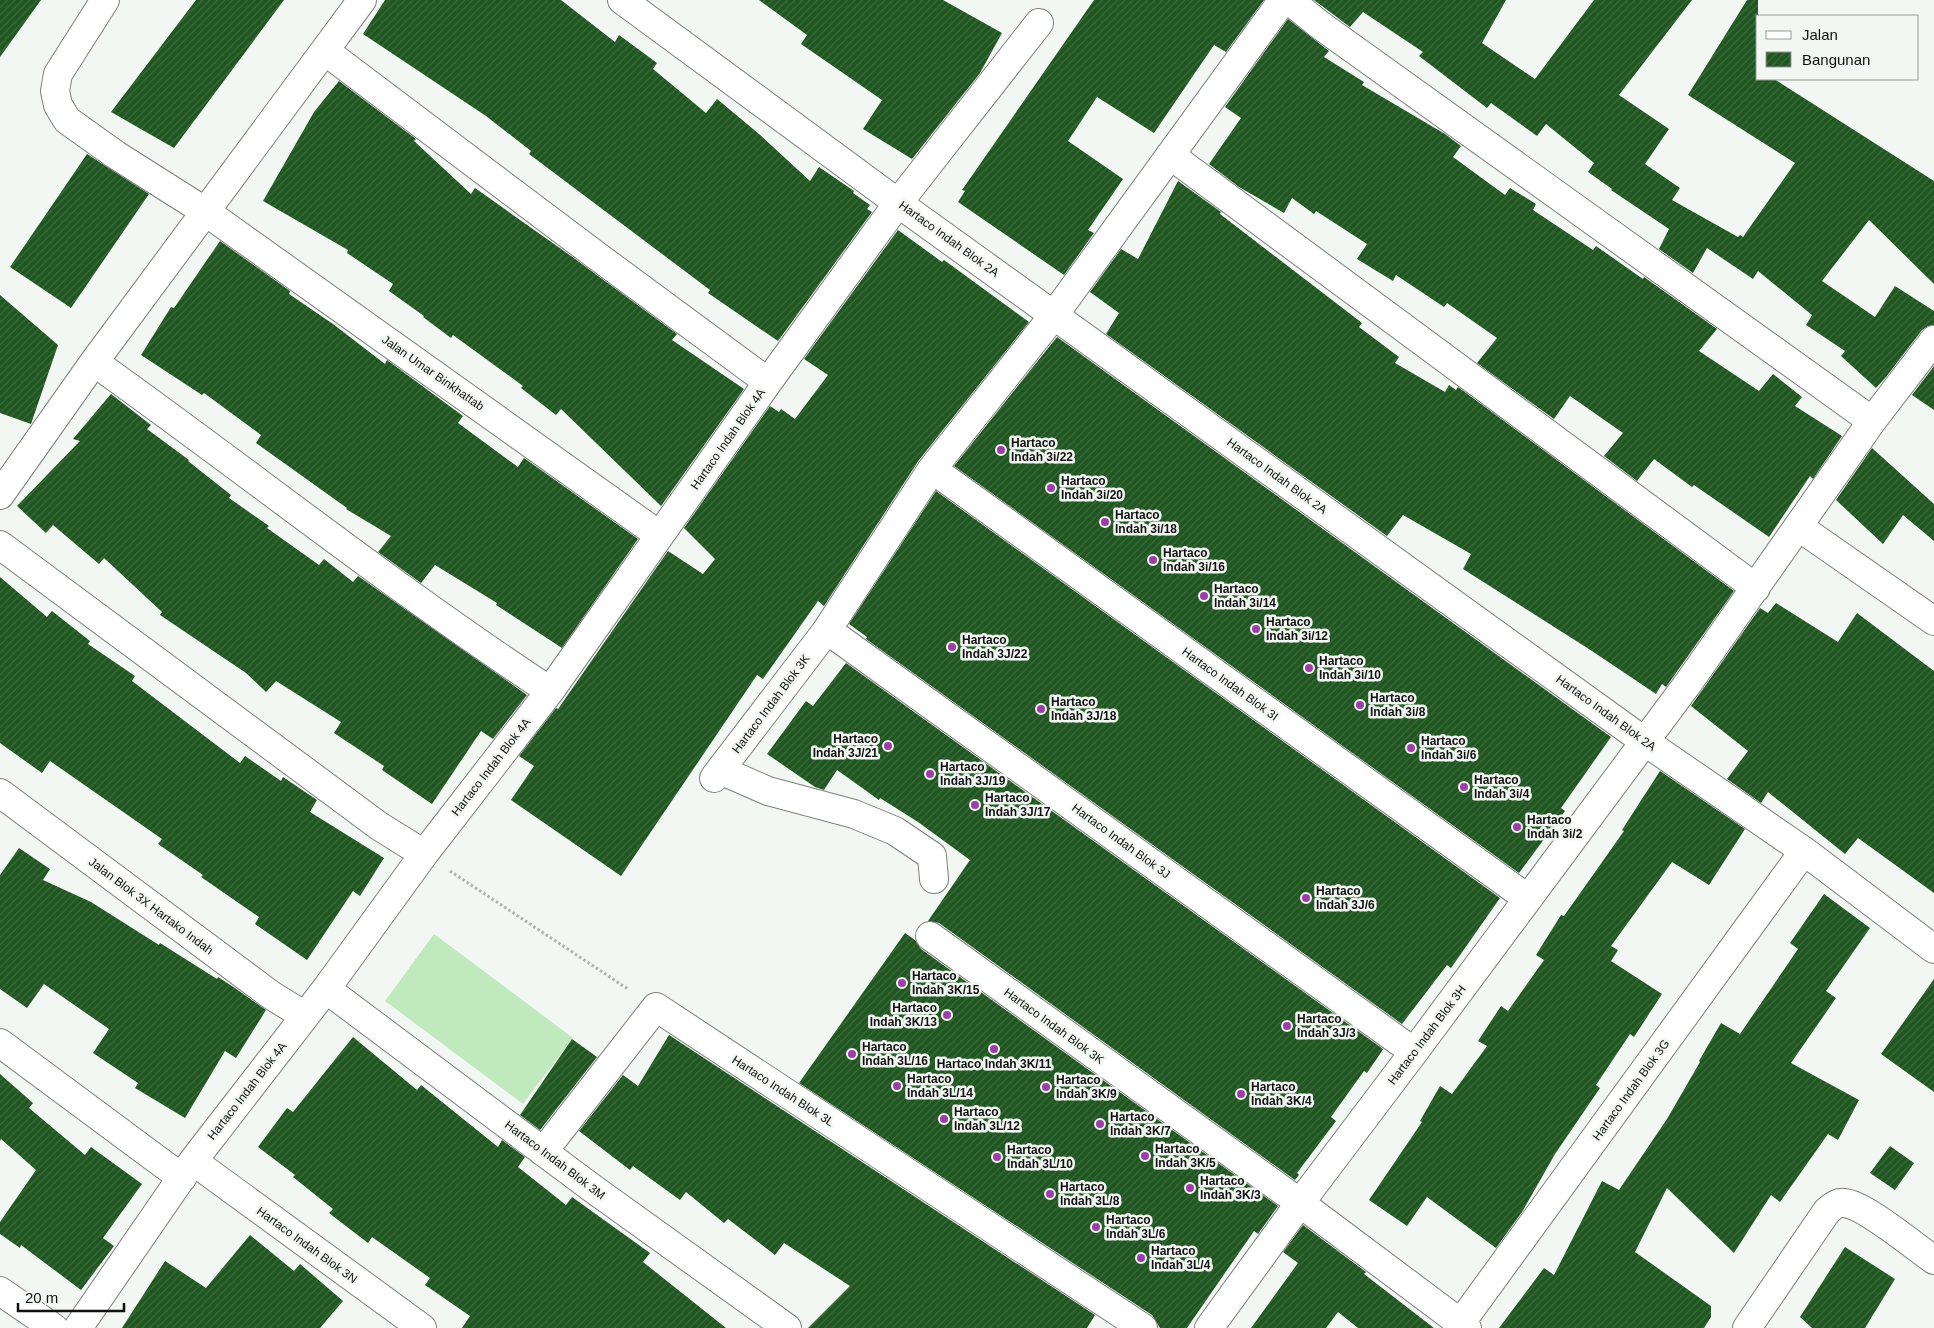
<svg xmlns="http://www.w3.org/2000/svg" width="1934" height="1328" font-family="Arial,sans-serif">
  <defs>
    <pattern id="building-hatch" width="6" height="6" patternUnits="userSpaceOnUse" patternTransform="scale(1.25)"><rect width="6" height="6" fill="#205721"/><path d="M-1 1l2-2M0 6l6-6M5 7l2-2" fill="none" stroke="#3e6a3f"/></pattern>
  </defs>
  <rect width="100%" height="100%" fill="#f3f7f3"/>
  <!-- pitch -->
  <path fill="#c0eabe" d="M434,934L573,1038L523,1104L385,1001Z"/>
  <!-- building -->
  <path fill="url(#building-hatch)" d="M0,0H41L0,57Z
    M196,0H284L174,148L111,112Z
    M385,0H561L615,42L619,35L657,63L653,69L706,113L717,99L759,134L810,181L819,167L854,191L853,193L870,205L867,209L872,212L778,341L708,293L710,290L529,154L531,151L486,116L363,34Z
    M759,0H943L1002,33L980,73L912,159L863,129L882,100L801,44L807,35Z
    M1094,0H1264L1226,52L1214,45L1154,133L1097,97L1068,141L1123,179L1088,230L1094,233L1064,275L958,202L965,191L962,190Z
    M1314,0H1506L1482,43L1535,79L1594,0H1692L1619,95L1669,129L1645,164L1680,188L1672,200L1738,237L1740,235L1743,237L1795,163L1688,95L1747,0H1758V79H1774L1934,181V284L1869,220L1822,281L1875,317L1895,286L1934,311V325L1928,326L1922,330L1886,377L1876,388L1841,356L1845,351L1806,325L1812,315L1758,271L1753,279L1707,248L1693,273L1659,249L1669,229L1611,190L1612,189L1588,172L1594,163L1546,124L1537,136L1491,103L1487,108L1419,56L1423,52L1363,12L1350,27Z
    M1288,19L1329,51L1324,57L1364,82L1362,85L1445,134L1461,146L1453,157L1505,195L1510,188L1536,204L1533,210L1593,250L1596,246L1643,279L1644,277L1717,329L1699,351L1759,391L1773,374L1802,397L1795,406L1842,436L1813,479L1810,476L1769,537L1694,485L1692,487L1654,459L1637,481L1604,456L1623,433L1570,396L1554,419L1477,363L1497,338L1447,303L1444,307L1396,275L1393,281L1357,259L1367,244L1316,211L1314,214L1292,198L1284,213L1239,187L1209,164L1241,118L1225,107Z
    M339,81L416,139L414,141L471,194L475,188L571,256L677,334L672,340L744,389L661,506L561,409L556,415L521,388L523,386L453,335L451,338L423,317L424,316L389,291L393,284L347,253L348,250L263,201L314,112Z
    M87,154L149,194L71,308L10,267Z
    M1178,181L1221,212L1220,214L1362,323L1359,327L1399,357L1395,363L1445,392L1449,385L1456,390L1458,387L1734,591L1666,687L1662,684L1656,694L1592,651L1463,569L1471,554L1403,515L1387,536L1106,334L1119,313L1090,292L1121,249L1138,259Z
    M898,230L942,262L944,260L1029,322L919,460L824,606L818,601L763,679L757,675L621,876L511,800L534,766L519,756L556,708L558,709L668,551L703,574L715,559L684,528L770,406L779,412L781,409L795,419L828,375L804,359Z
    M220,241L290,291L289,294L333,324L385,364L387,360L463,416L458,423L518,467L524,458L638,539L562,648L496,605L497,603L435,565L421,583L378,552L391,536L346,509L347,508L256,443L261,435L204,393L202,395L141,355L171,307L174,308Z
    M0,295L58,345L31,424L0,413Z
    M1057,337L1611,737L1561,808L1565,811L1519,873L954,466Z
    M1934,366V410L1912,395Z
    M111,394L151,425L147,429L189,460L188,461L231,495L229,498L269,526L267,528L319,565L324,559L353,582L358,576L527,695L493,739L481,731L432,804L382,770L384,766L334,733L341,722L276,681L266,692L246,673L160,615L162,612L104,558L99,564L53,525L46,533L17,506L80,441L73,439Z
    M1872,448L1934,504V541L1903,515L1883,544L1836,500Z
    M936,491L1500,898L1451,968L1447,965L1402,1024L866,639L867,637L849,624Z
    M0,577L47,617L52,611L90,641L88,644L135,676L132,681L240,763L245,756L281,781L283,777L317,800L310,812L384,858L360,896L353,891L307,960L255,924L259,917L201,877L203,875L158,844L162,839L50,761L42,773L0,743Z
    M1776,603L1838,642L1857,613L1934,671V893L1858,838L1845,854L1768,792L1761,803L1727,779L1748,751L1691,706L1760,608L1768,613Z
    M846,663L1383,1049L1382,1051L1367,1073L1364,1071L1331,1117L1336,1121L1297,1173L1299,1175L1295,1180L939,923L928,921L970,860L918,822L880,798L879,800L837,770L824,790L815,787L767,754L806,701L813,706Z
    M1660,771L1745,829L1709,885L1672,862L1611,946L1618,950L1611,961L1662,994L1634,1037L1630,1034L1596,1085L1600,1088L1555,1154L1522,1212L1496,1248L1427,1197L1407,1226L1369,1200L1422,1122L1420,1121L1440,1086L1452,1094L1487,1046L1478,1041L1501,1006L1508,1011L1544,960L1536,955L1561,915L1564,916L1624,831L1622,830Z
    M19,848L50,869L43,880L91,902L159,945L160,943L217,979L218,977L235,988L266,1010L236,1058L225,1051L185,1118L135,1088L138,1083L93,1053L109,1029L44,984L27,1008L0,989V875Z
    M1824,894L1870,928L1826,991L1836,998L1791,1063L1859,1100L1838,1140L1828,1134L1780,1202L1771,1195L1734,1253L1667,1188L1635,1252L1711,1306V1317L1704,1328H1499L1544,1268L1554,1275L1602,1181L1619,1190L1667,1119L1700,1062L1699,1061L1721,1023L1740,1034L1798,949L1790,943Z
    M905,933L915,940L921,949L1278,1206L1258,1234L1254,1231L1187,1328H1160L1152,1315L799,1083Z
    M1934,979V1092L1881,1054Z
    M669,1035L1095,1315L1087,1328H808L850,1286L784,1243L775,1255L728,1219L724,1223L686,1192L680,1200L633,1166L630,1170L579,1131L623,1075L638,1086Z
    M353,1037L417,1090L421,1085L498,1147L502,1140L525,1157L518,1167L566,1205L572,1197L650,1253L643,1262L726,1328H462L470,1316L425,1285L430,1278L372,1237L368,1243L329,1213L333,1209L293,1177L295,1175L258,1147L287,1108L293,1112Z
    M572,1039L597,1057L540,1130L520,1115Z
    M0,1074L33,1103L29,1108L85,1155L91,1147L142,1184L103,1238L114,1246L81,1290L21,1245L20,1248L0,1234V1222L36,1170L1,1139L0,1141Z
    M1890,1146L1914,1163L1895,1190L1870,1173Z
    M1303,1225L1366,1272L1364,1274L1434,1328H1358L1338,1312L1326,1328H1251L1298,1263L1283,1252Z
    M250,1235L294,1271L300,1264L343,1301L320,1328H122L165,1261L206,1288Z
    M1845,1247L1895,1279L1865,1328H1812L1800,1317Z"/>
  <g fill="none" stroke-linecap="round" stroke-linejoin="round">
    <defs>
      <path id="minor" d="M105,0L58,74L55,91L58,105L67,120L116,155L206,212L659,535
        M622,0L898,203L1644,741L1804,851L1934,949
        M1289,0L1320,25L1872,421
        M325,51L597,256L768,382
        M1170,155L1756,588
        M94,362C247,471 393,588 550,691
        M932,469L1527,898
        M0,495L94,362L362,0
        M1799,527L1934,621
        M0,545L379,826L424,854
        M827,630L1414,1052
        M720,770L768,791L854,814L895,831L932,856L934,879
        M714,778L827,630L932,469L1054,315L1283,0
        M0,793L271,995L305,1016
        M930,936L1300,1203L1467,1328
        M326,989L592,1188L787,1328
        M0,1043L182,1178
        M543,1152L656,1007L1143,1328
        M193,1161L422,1328
        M0,1291L54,1328
        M78,1328L193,1161L326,989L424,854L550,691L768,382L898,203L1039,23
        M1209,1328L1300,1203L1414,1052L1689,682L1872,421L1934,340
        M1457,1328L1804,851
        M1747,1328L1827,1211C1832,1207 1837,1202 1844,1203C1864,1204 1915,1247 1934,1260"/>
    </defs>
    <!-- minor casing -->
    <use href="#minor" stroke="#7c7f7c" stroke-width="30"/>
    <!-- path -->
    <path stroke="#afb2af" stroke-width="3" stroke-dasharray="2.5 2.5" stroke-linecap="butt" d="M450,871L628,989"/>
    <!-- minor -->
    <use href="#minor" stroke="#fff" stroke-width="28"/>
  </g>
  <!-- markers -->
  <g fill="#9d3ea7" stroke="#f3f7f3" stroke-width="2">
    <circle cx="1001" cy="450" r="5"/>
    <circle cx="1051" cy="488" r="5"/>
    <circle cx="1105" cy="522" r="5"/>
    <circle cx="1153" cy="560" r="5"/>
    <circle cx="1204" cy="596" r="5"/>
    <circle cx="1256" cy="629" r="5"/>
    <circle cx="952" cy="647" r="5"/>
    <circle cx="1309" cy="668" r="5"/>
    <circle cx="1360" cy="705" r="5"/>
    <circle cx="1041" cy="709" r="5"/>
    <circle cx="888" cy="746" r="5"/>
    <circle cx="1411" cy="748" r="5"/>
    <circle cx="930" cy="774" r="5"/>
    <circle cx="1464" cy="787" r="5"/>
    <circle cx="975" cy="805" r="5"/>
    <circle cx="1517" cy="827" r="5"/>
    <circle cx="1306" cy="898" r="5"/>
    <circle cx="902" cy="983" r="5"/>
    <circle cx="947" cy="1015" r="5"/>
    <circle cx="1287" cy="1026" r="5"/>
    <circle cx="994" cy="1049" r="5"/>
    <circle cx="852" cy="1054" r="5"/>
    <circle cx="897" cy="1086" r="5"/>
    <circle cx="1046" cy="1087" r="5"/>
    <circle cx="1241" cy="1094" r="5"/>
    <circle cx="944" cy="1119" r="5"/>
    <circle cx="1100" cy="1124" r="5"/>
    <circle cx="1145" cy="1156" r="5"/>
    <circle cx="997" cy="1157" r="5"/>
    <circle cx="1190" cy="1188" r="5"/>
    <circle cx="1050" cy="1194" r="5"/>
    <circle cx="1096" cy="1227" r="5"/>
    <circle cx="1141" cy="1258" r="5"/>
  </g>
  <g text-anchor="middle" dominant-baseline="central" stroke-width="5" stroke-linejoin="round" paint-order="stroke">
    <!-- street labels -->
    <g font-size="12" fill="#0f100f" stroke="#f3f7f3">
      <text transform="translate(949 239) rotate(36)">Hartaco Indah Blok 2A</text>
      <text transform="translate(433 373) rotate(35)">Jalan Umar Binkhattab</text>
      <text transform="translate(728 439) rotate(-55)">Hartaco Indah Blok 4A</text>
      <text transform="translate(1277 476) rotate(36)">Hartaco Indah Blok 2A</text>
      <text transform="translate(1230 684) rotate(36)">Hartaco Indah Blok 3I</text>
      <text transform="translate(771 704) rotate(-53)">Hartaco Indah Blok 3K</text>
      <text transform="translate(1606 713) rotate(36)">Hartaco Indah Blok 2A</text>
      <text transform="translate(491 767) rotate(-52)">Hartaco Indah Blok 4A</text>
      <text transform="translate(1121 841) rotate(36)">Hartaco Indah Blok 3J</text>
      <text transform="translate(151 906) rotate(37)">Jalan Blok 3X Hartako Indah</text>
      <text transform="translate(1054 1026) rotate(36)">Hartaco Indah Blok 3K</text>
      <text transform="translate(1427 1035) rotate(-53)">Hartaco Indah Blok 3H</text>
      <text transform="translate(1631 1090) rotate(-54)">Hartaco Indah Blok 3G</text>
      <text transform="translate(247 1091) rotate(-52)">Hartaco Indah Blok 4A</text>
      <text transform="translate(783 1091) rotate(33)">Hartaco Indah Blok 3L</text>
      <text transform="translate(555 1160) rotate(37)">Hartaco Indah Blok 3M</text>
      <text transform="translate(307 1245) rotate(36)">Hartaco Indah Blok 3N</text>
    </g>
    <!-- poi labels -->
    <g font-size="12" font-weight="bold" fill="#0f100f" stroke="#f3f7f3" text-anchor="start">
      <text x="1011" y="443">Hartaco<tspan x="1011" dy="14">Indah 3i/22</tspan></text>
      <text x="1061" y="481">Hartaco<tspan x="1061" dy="14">Indah 3i/20</tspan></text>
      <text x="1115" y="515">Hartaco<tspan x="1115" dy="14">Indah 3i/18</tspan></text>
      <text x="1163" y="553">Hartaco<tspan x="1163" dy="14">Indah 3i/16</tspan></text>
      <text x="1214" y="589">Hartaco<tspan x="1214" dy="14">Indah 3i/14</tspan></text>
      <text x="1266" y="622">Hartaco<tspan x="1266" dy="14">Indah 3i/12</tspan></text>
      <text x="962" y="640">Hartaco<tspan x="962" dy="14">Indah 3J/22</tspan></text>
      <text x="1319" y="661">Hartaco<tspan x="1319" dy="14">Indah 3i/10</tspan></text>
      <text x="1370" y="698">Hartaco<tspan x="1370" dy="14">Indah 3i/8</tspan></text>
      <text x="1051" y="702">Hartaco<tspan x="1051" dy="14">Indah 3J/18</tspan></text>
      <text x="878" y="739" text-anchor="end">Hartaco<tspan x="878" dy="14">Indah 3J/21</tspan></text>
      <text x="1421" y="741">Hartaco<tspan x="1421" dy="14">Indah 3i/6</tspan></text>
      <text x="940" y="767">Hartaco<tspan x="940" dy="14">Indah 3J/19</tspan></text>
      <text x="1474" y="780">Hartaco<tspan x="1474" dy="14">Indah 3i/4</tspan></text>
      <text x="985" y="798">Hartaco<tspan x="985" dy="14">Indah 3J/17</tspan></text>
      <text x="1527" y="820">Hartaco<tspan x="1527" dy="14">Indah 3i/2</tspan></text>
      <text x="1316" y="891">Hartaco<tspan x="1316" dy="14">Indah 3J/6</tspan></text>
      <text x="912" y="976">Hartaco<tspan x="912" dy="14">Indah 3K/15</tspan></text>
      <text x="937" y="1008" text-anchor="end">Hartaco<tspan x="937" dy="14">Indah 3K/13</tspan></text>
      <text x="1297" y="1019">Hartaco<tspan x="1297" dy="14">Indah 3J/3</tspan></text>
      <text x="862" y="1047">Hartaco<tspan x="862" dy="14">Indah 3L/16</tspan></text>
      <text x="994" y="1064" text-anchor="middle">Hartaco Indah 3K/11</text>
      <text x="907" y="1079">Hartaco<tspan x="907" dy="14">Indah 3L/14</tspan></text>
      <text x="1056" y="1080">Hartaco<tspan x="1056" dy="14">Indah 3K/9</tspan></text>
      <text x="1251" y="1087">Hartaco<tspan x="1251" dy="14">Indah 3K/4</tspan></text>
      <text x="954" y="1112">Hartaco<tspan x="954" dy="14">Indah 3L/12</tspan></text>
      <text x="1110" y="1117">Hartaco<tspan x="1110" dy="14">Indah 3K/7</tspan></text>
      <text x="1155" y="1149">Hartaco<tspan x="1155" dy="14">Indah 3K/5</tspan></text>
      <text x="1007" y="1150">Hartaco<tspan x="1007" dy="14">Indah 3L/10</tspan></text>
      <text x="1200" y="1181">Hartaco<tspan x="1200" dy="14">Indah 3K/3</tspan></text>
      <text x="1060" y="1187">Hartaco<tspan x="1060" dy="14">Indah 3L/8</tspan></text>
      <text x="1106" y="1220">Hartaco<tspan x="1106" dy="14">Indah 3L/6</tspan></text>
      <text x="1151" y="1251">Hartaco<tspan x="1151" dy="14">Indah 3L/4</tspan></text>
    </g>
  </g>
  <!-- legend -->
  <rect x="1756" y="15" width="162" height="65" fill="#f3f7f3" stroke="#989b98"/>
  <rect x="1766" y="31" width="25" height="8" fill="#ffffff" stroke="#989b98"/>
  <text x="1802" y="40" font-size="15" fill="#0f100f">Jalan</text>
  <rect x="1766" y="52" width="25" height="15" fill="url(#building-hatch)" stroke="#989b98"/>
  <text x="1802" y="65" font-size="15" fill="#0f100f">Bangunan</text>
  <!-- scale -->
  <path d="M18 1303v8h106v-8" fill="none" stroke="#0f100f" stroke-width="2.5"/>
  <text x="25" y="1303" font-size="15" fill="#0f100f" stroke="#f3f7f3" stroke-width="4" paint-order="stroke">20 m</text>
</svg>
